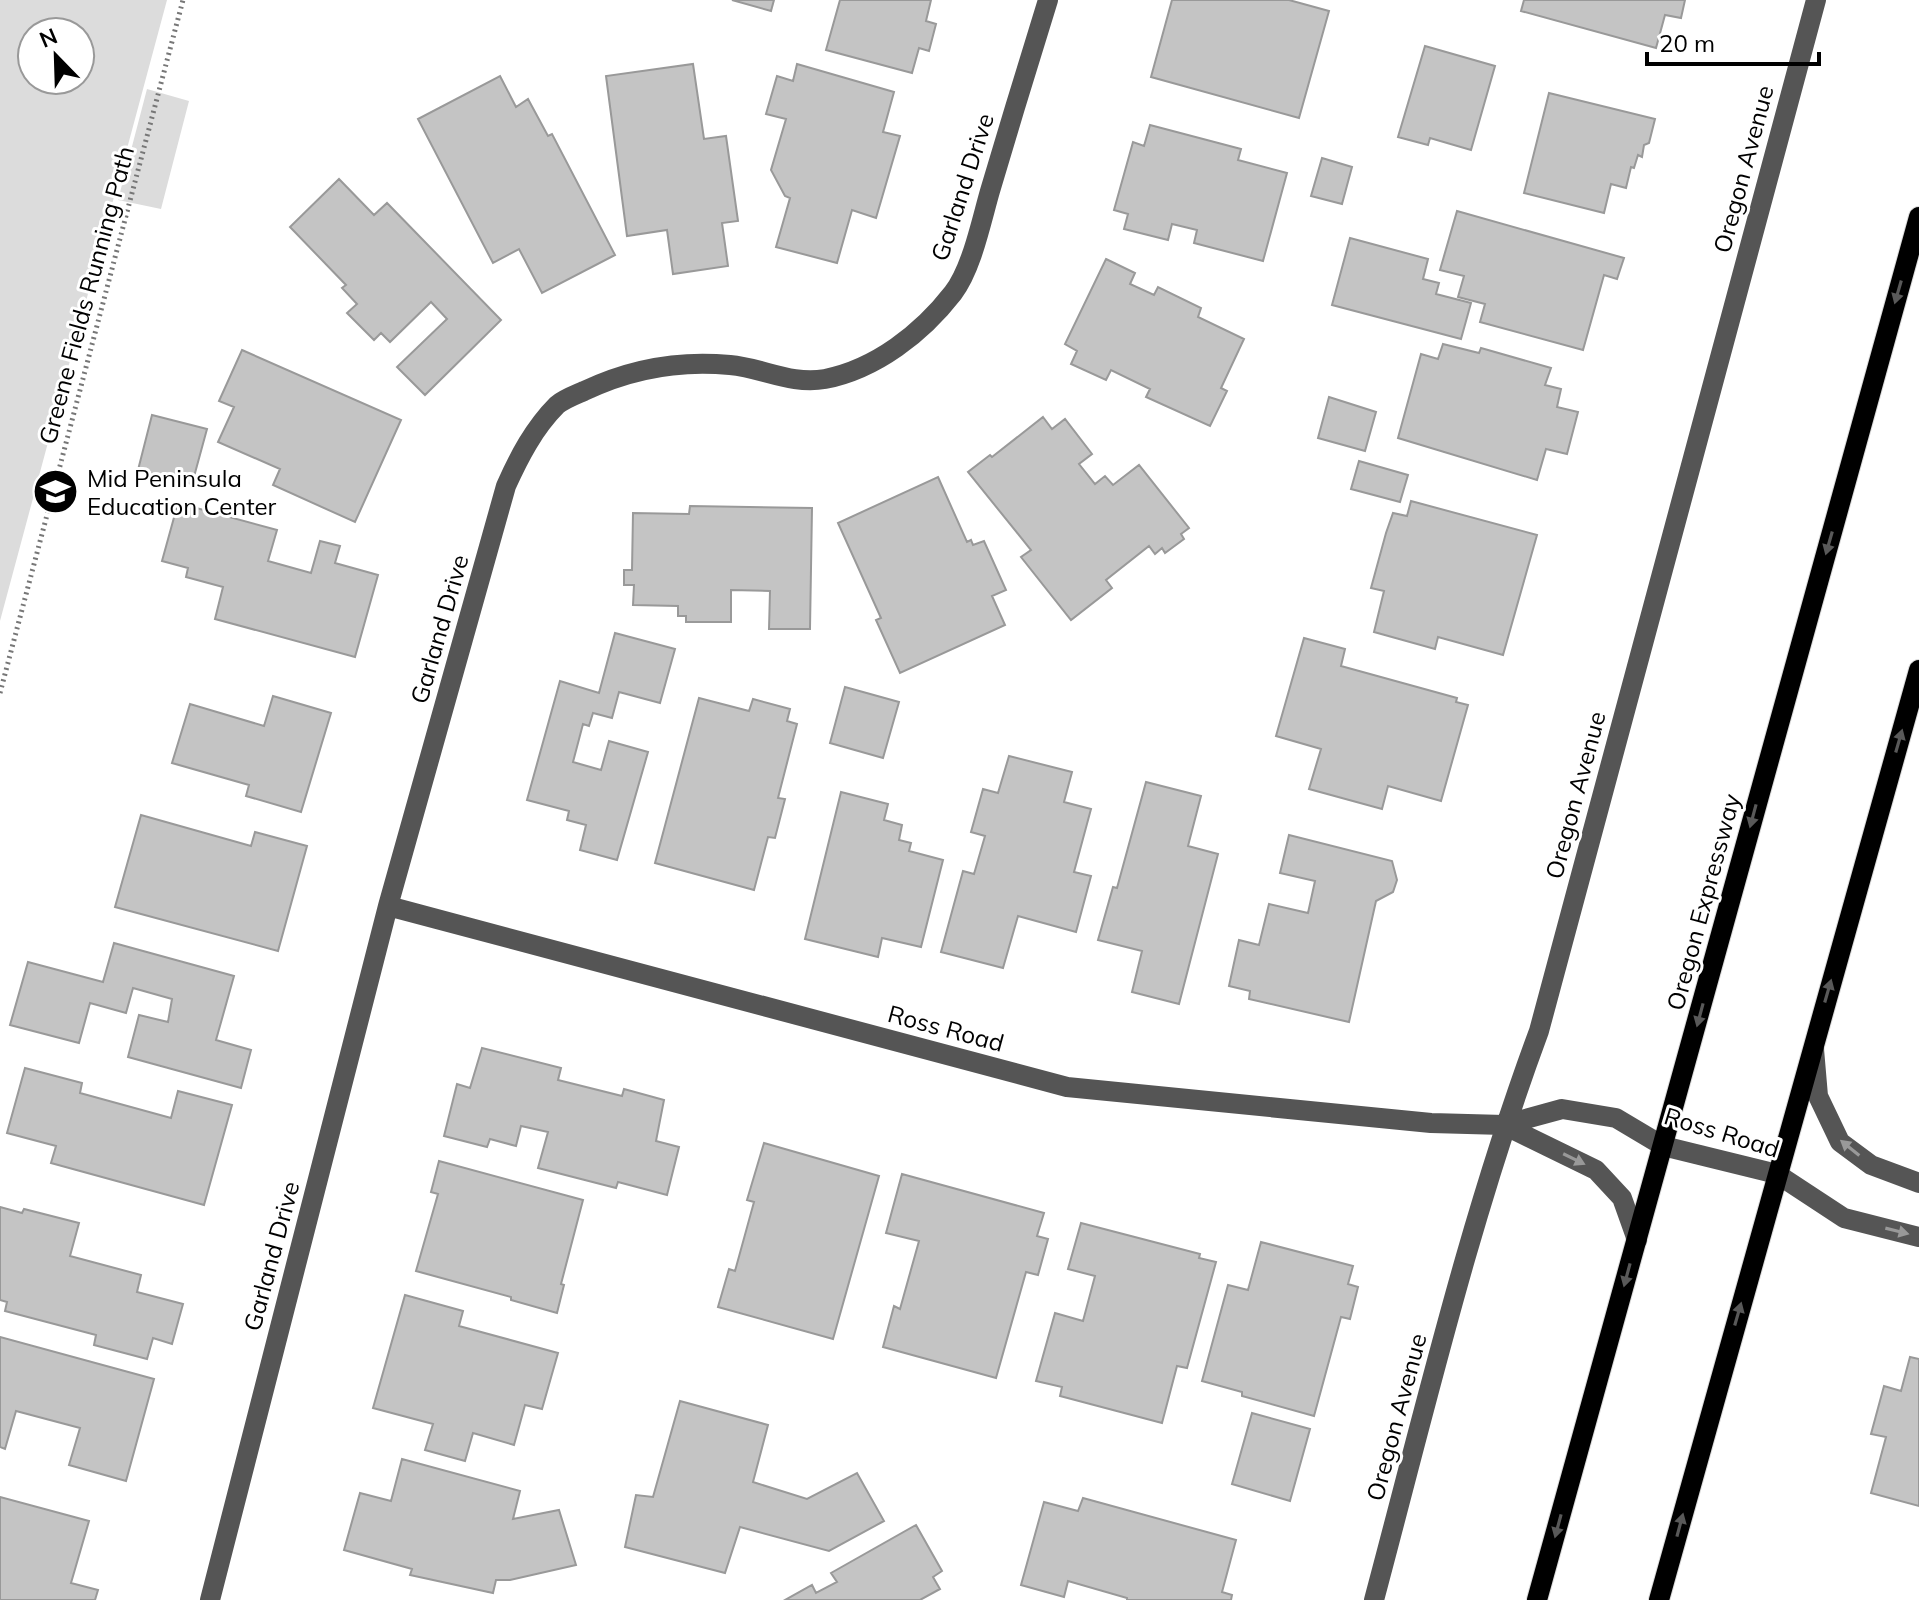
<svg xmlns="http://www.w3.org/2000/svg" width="1919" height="1600" font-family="Mulish,sans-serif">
  <rect width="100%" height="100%" fill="#fff"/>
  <!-- green -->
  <path fill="#dcdcdc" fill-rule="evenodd" d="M0,0H167L0,621ZM80,32V80H32V32Z
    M147,89L189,101L161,209L118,200Z"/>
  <!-- building -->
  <path fill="#c4c4c4" stroke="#999" stroke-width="2" d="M732,0H774L771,11Z
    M840,0H931L926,21L936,24L929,51L919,48L912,73L826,50Z
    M1172,0H1289L1329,11L1299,118L1151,77Z
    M1524,0H1685L1681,18L1665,15L1656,48L1521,11Z
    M1425,46L1495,66L1471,150L1430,138L1428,145L1398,137Z
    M693,64L704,139L726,136L738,221L722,223L728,266L673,274L667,230L627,236L606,76Z
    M797,64L894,92L883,132L900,136L876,218L852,210L837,263L776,247L790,198L785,196L771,170L786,119L766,114L777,76L793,81Z
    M500,76L516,107L528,99L548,136L552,134L615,255L542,293L519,249L493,263L418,119Z
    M1549,93L1655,119L1649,143L1644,145L1642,157L1638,155L1634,168L1631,167L1626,188L1611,184L1604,213L1524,193Z
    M1150,125L1241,149L1238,160L1287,173L1263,261L1194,243L1197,230L1172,224L1168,240L1124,229L1128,214L1114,210L1133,142L1144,146Z
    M1322,158L1352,167L1342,204L1311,196Z
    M339,179L374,215L387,203L501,320L425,395L397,367L447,319L431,302L390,342L381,333L374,340L347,313L357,304L342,288L346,285L290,227Z
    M1457,211L1624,258L1617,279L1604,275L1583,350L1480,322L1485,304L1458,297L1464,276L1440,270Z
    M1350,238L1428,259L1423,279L1439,283L1436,294L1471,303L1461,339L1332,305Z
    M1106,259L1135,273L1130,284L1154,295L1158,287L1201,308L1198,317L1244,339L1221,388L1227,391L1210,426L1146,397L1150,389L1111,370L1106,380L1071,364L1077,351L1065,344Z
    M1443,344L1479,353L1481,348L1551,368L1545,385L1561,389L1557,407L1578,412L1567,454L1546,449L1537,480L1398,438L1421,354L1438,359Z
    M242,350L401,420L355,522L273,485L280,469L218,442L234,407L219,401Z
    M1329,397L1376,412L1365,451L1318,438Z
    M152,415L207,429L192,484L138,470Z
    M1043,417L1052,429L1065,419L1092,454L1079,464L1095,484L1105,476L1113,485L1139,465L1189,528L1181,534L1184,539L1165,553L1162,548L1155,554L1149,546L1106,580L1112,588L1071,620L1021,557L1031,550L968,472L990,455L992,457Z
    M1359,461L1408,475L1400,502L1351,489Z
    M938,477L967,542L971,540L973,545L984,541L1006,590L992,596L1005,625L900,673L876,620L881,618L838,523Z
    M1411,501L1537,535L1503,655L1438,637L1435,649L1374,632L1384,591L1371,588L1386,533L1393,513L1407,516Z
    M178,503L277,530L268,561L311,573L320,541L340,546L335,563L378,575L355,657L215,619L223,587L186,577L188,568L162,561Z
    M690,506L812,508L810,629H769L770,591L731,590V622H686V616H678V606L633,605L634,585H624V570H632L633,513L689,514Z
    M615,633L675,649L660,703L619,692L612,718L593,713L589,726L583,724L573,762L601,770L609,741L648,752L617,860L580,850L586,825L567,820L569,811L527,800L560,681L599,693Z
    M1304,638L1345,649L1341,666L1457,698L1456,702L1468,705L1441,801L1388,786L1382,809L1309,789L1321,749L1276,736Z
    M845,687L899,702L883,758L830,743Z
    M273,696L331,713L301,812L246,796L249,785L172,763L190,704L264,726Z
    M699,698L749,711L753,699L790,709L787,721L797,724L778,798L785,799L775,838L768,837L754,890L655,863Z
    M1009,756L1072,772L1064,802L1091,809L1074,872L1091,876L1076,932L1018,916L1003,968L941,952L963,871L974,874L985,836L971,832L983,789L998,793Z
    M1146,782L1201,796L1188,846L1218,854L1179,1004L1132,992L1142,951L1098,940L1113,887L1117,888Z
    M841,792L888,804L884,820L902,825L899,840L911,843L909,851L943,860L921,947L882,938L878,957L805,939Z
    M141,815L251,846L255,832L307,846L278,951L115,907Z
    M1289,835L1392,861L1397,880L1393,892L1376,901L1349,1022L1249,999L1250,991L1229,986L1239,940L1259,945L1269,904L1308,913L1315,881L1280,873Z
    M114,943L234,976L216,1040L251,1050L241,1088L128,1057L139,1015L168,1022L172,999L133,988L126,1013L90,1003L79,1043L10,1025L28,962L103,982Z
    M482,1048L561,1068L558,1080L622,1096L624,1089L664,1100L656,1141L679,1147L667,1195L618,1182L616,1188L538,1168L548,1132L521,1126L516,1146L490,1139L487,1147L444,1136L457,1084L470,1088Z
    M25,1068L82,1083L80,1093L171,1118L178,1091L232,1105L204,1205L51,1163L56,1146L7,1133Z
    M764,1143L879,1176L833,1339L718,1307L729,1269L735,1271L754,1202L747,1200Z
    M439,1161L583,1200L561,1284L564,1285L557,1313L511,1300V1297L416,1271L438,1194L431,1192Z
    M902,1174L1044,1213L1037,1236L1048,1239L1038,1275L1026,1272L996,1378L883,1347L894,1306L900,1309L919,1241L886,1233Z
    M0,1207L22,1213L24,1209L79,1223L70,1256L141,1275L137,1292L183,1304L172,1344L153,1338L147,1359L94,1345L96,1335L5,1311L7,1302L0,1300Z
    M1081,1223L1200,1254L1199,1258L1216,1262L1187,1368L1177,1366L1162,1423L1060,1396L1062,1387L1036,1381L1055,1313L1083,1321L1095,1276L1068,1269Z
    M1261,1242L1353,1266L1348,1284L1358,1287L1350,1319L1341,1317L1314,1416L1242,1396V1392L1202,1381L1228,1285L1248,1290Z
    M405,1295L463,1311L459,1326L558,1353L542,1409L525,1405L514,1445L473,1433L465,1461L425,1450L433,1424L373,1408Z
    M0,1337L154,1379L126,1481L69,1465L80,1428L16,1411L5,1449L0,1447Z
    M1910,1357L1919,1359V1506L1871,1493L1886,1437L1871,1434L1884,1386L1901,1391Z
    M680,1401L768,1425L753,1482L807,1499L857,1473L884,1521L829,1551L740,1527L725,1573L625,1547L636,1495L653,1497Z
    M1252,1413L1310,1429L1290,1501L1232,1484Z
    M402,1459L520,1491L513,1519L559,1510L576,1565L510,1580H496L493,1593L410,1575L412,1569L344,1550L360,1493L391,1501Z
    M0,1497L89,1521L71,1583L98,1590L95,1600H0Z
    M1083,1498L1236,1540L1222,1592L1232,1595L1231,1600H1127V1598L1068,1581L1064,1597L1021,1585L1044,1502L1078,1511Z
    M916,1525L942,1571L933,1577L940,1589L920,1600H785L812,1585L816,1593L837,1582L831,1573Z"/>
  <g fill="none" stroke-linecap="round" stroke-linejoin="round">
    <defs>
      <path id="major" d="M1537,1600L1919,217
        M1659,1600L1919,670"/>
    </defs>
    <!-- major casing -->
    <use href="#major" stroke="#dbdbdb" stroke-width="22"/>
    <!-- path -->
    <path stroke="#777" stroke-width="5" stroke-dasharray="2 4" stroke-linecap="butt" d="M0,693L183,0"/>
    <!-- minor -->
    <path stroke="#555" stroke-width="20" d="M388,906L1067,1087L1431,1123L1504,1125L1562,1109L1616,1118L1663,1146L1777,1174L1844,1218L1919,1237
      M1814,1049L1818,1096L1840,1142L1871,1165L1919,1183
      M1504,1125L1596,1170L1622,1198L1637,1240
      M210,1600L388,906L506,486C519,457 534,428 557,405C564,399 575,395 584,391C630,369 679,360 730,365C763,368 791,385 825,379C876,369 922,333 953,293C972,268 981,222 990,191C1009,127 1028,64 1048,0
      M1374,1600C1425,1409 1470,1217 1539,1031L1816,0"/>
    <!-- major -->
    <use href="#major" stroke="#000" stroke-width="20"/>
  </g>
  <!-- one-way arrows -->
  <defs><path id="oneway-solid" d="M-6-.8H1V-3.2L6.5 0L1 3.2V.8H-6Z" transform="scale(2)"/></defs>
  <g fill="#595959">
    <use href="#oneway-solid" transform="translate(1898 292) rotate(106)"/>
    <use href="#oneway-solid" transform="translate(1829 543) rotate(106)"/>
    <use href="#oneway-solid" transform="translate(1899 741) rotate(-74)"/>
    <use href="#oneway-solid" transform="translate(1753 816) rotate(105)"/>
    <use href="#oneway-solid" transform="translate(1828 991) rotate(-74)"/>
    <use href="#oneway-solid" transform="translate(1700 1015) rotate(105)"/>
    <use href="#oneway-solid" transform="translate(1627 1275) rotate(105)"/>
    <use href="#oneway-solid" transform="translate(1738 1314) rotate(-74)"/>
    <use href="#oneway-solid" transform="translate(1680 1525) rotate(-75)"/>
    <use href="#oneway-solid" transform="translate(1558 1526) rotate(105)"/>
  </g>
  <g fill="#999">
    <use href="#oneway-solid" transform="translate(1850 1148) rotate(-141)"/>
    <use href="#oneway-solid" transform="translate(1574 1159) rotate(26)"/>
    <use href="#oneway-solid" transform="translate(1897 1231) rotate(14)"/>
  </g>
  <!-- icons -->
  <defs>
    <symbol id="school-disc" viewBox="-11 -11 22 22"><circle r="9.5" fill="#000" stroke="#fff"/><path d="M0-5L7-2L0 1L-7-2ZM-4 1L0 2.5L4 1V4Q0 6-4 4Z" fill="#fff"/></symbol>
  </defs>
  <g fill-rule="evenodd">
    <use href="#school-disc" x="30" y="466" width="51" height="51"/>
  </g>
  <g text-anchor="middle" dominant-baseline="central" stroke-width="6" stroke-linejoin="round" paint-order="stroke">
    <!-- street labels -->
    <g font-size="24" fill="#000" stroke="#fff">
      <text transform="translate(1743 169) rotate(-75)">Oregon Avenue</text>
      <text transform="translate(962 187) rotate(-72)">Garland Drive</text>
      <text transform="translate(86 295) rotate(-75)">Greene Fields Running Path</text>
      <text transform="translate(439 629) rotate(-74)">Garland Drive</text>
      <text transform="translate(1575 795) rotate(-75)">Oregon Avenue</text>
      <text transform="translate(1703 902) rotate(-75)">Oregon Expressway</text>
      <text transform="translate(946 1028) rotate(15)">Ross Road</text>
      <text transform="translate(1722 1132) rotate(17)">Ross Road</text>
      <text transform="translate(271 1256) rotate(-75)">Garland Drive</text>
      <text transform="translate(1396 1417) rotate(-75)">Oregon Avenue</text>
    </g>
    <!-- poi labels -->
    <g font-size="24" fill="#000" stroke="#fff" text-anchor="start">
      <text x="87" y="478">Mid Peninsula<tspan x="87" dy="28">Education Center</tspan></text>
    </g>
  </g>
  <!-- north arrow -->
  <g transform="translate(56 56) rotate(337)"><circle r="38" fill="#ffffff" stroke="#999999" stroke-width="2"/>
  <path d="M0-6L14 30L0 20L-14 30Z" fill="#000000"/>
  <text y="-12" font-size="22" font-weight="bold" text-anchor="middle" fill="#000000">N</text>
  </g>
  <!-- scale -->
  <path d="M1647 52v12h172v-12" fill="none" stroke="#000000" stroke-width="4"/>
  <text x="1659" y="52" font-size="24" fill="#000000" stroke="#ffffff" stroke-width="6" paint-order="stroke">20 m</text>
</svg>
